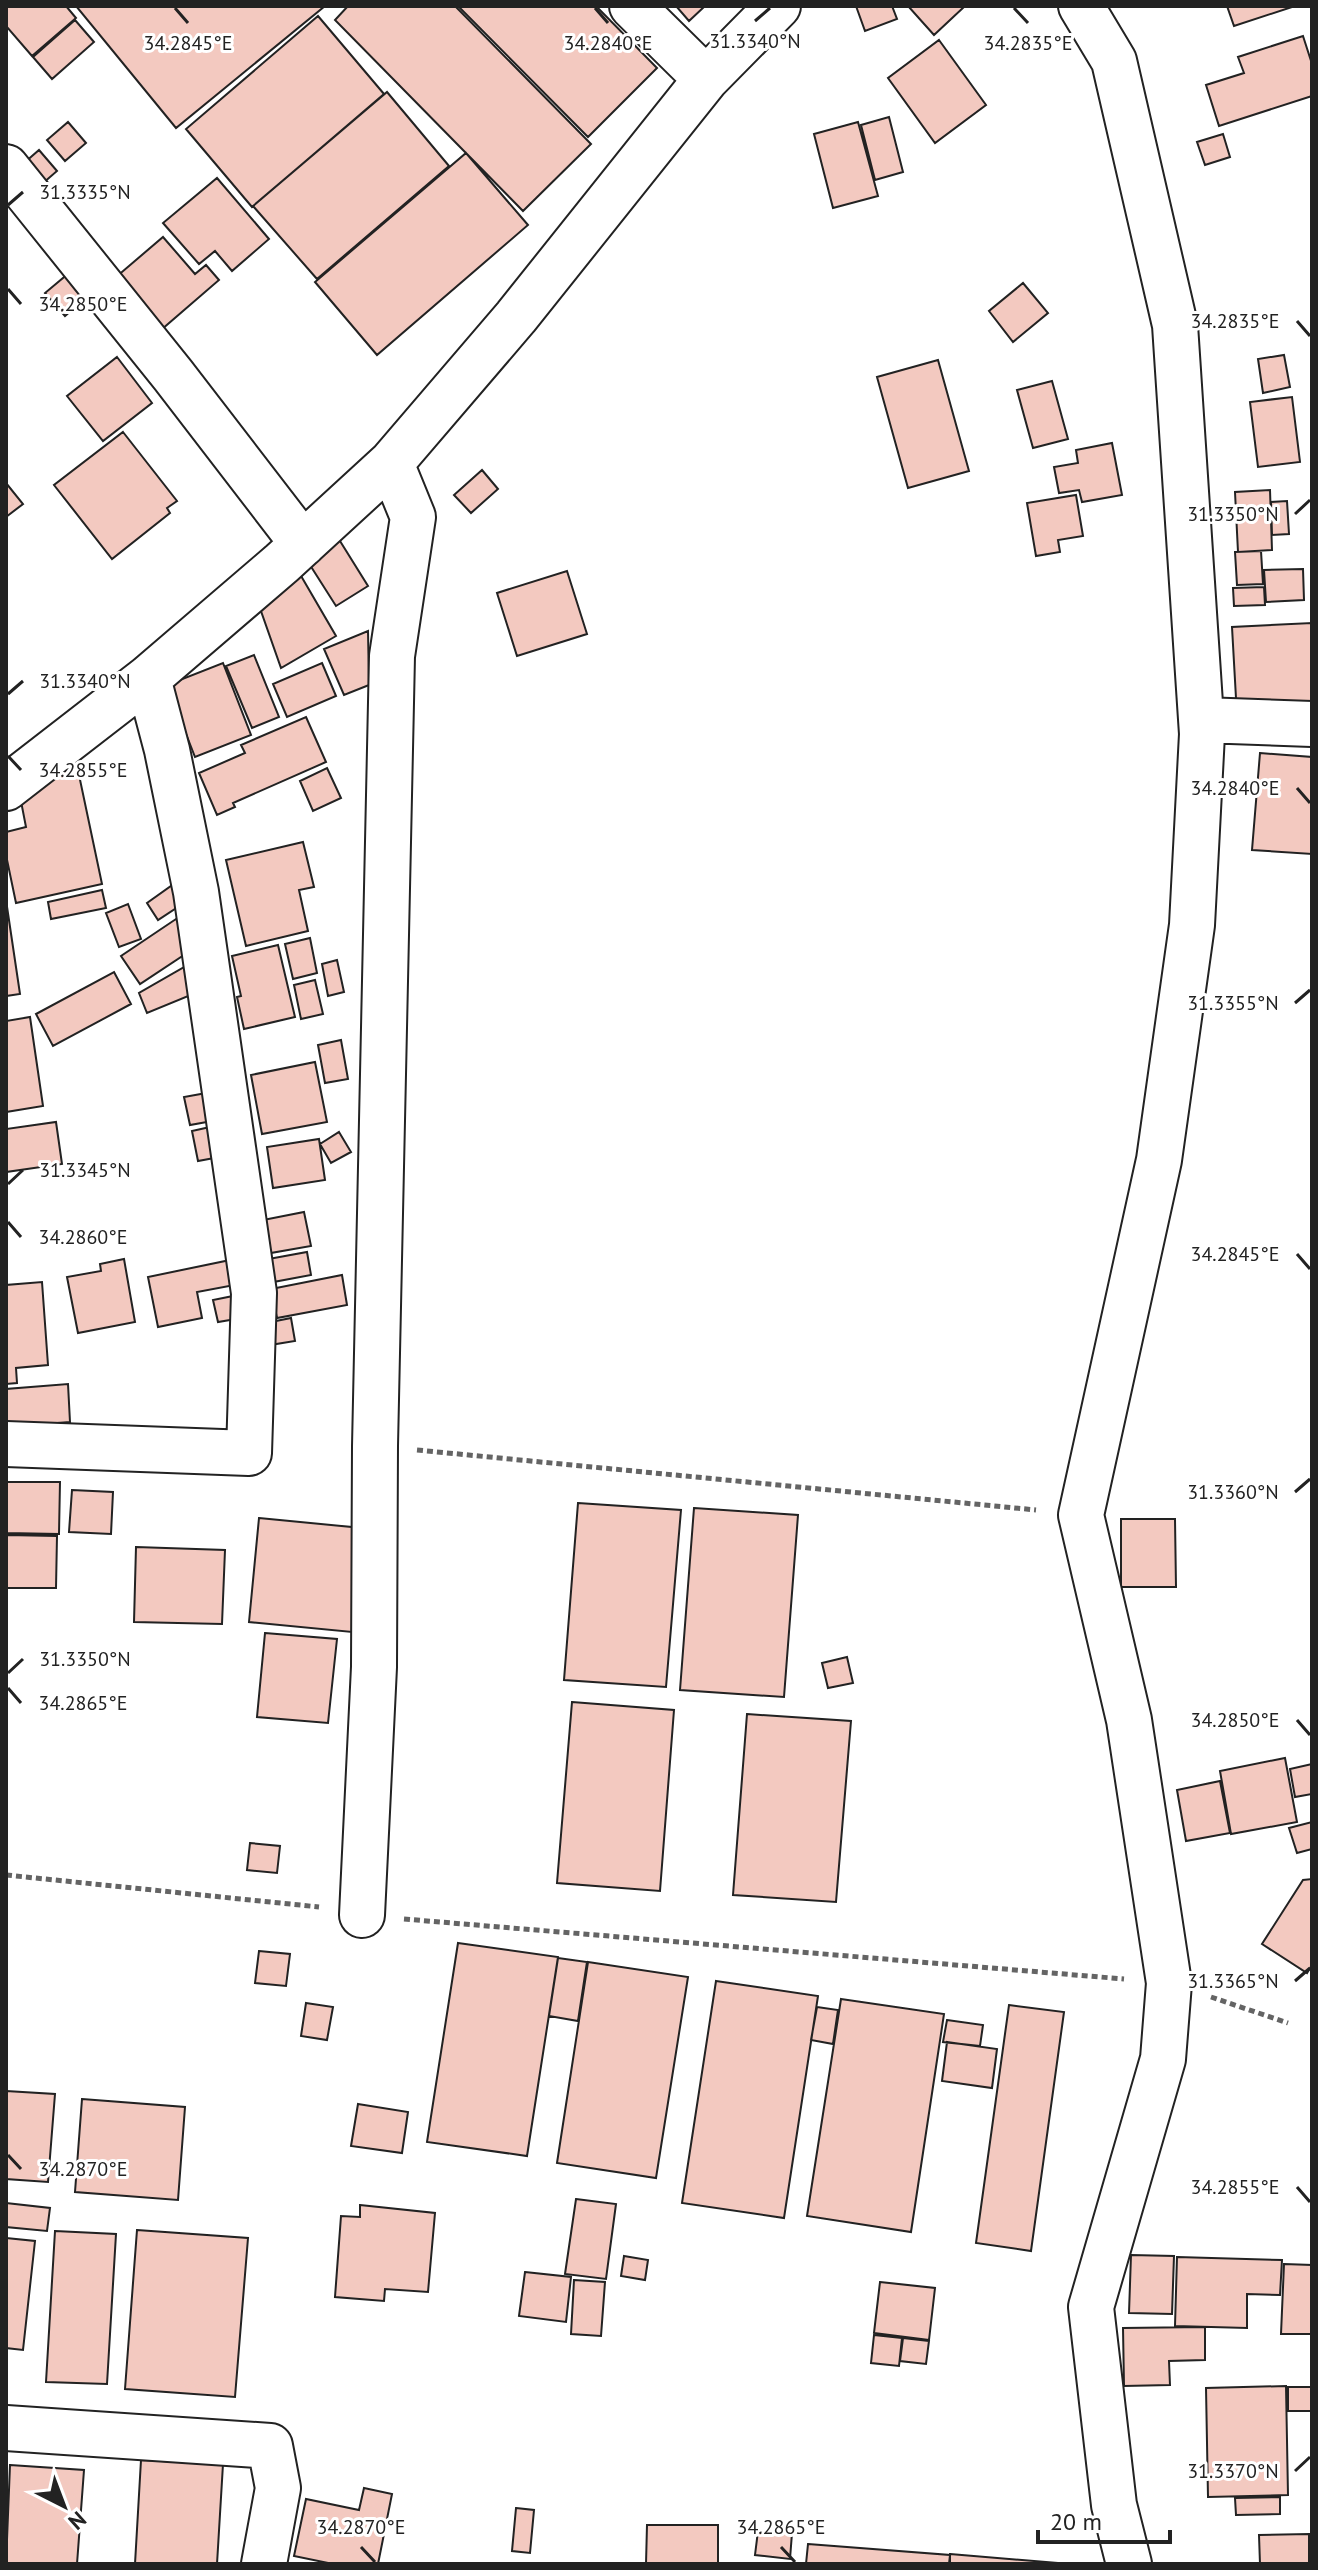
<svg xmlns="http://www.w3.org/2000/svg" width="1318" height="2570" font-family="'PT Sans',sans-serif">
  <rect width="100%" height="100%" fill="#fff"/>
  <!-- building -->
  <path fill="#f3c9c0" stroke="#222" stroke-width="2" d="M6,6H66L76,18L32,56L6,26Z
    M76,6H325L176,128Z
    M348,6H455L591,144L523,211L335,20Z
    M458,6H596L657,68L588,137Z
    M676,6H705L689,21Z
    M856,6H892L897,19L865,31Z
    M908,6H965L934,35Z
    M1227,6H1295L1234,26Z
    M318,16L384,94L252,207L186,129Z
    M75,20L94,42L52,79L33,57Z
    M1303,36L1312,64V96L1219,126L1206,85L1244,73L1238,57Z
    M939,40L986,105L935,143L888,78Z
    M387,92L449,166L317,279L253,206Z
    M889,117L903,172L875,180L861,125Z
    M68,122L86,143L65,161L47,140Z
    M858,122L878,196L833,208L814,134Z
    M1223,134L1230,157L1205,165L1197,142Z
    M39,150L57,171L35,190L17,169Z
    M466,153L528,225L377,355L315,282Z
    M217,178L269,239L232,271L215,251L199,264L163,223Z
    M163,237L195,274L206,265L219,280L154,336L109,283Z
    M69,273L88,296L65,316L45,293Z
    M1023,283L1048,313L1013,342L989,311Z
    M1284,355L1290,387L1263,393L1258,359Z
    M117,357L152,403L103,441L67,396Z
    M938,360L969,471L908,488L877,377Z
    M1052,381L1068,439L1033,448L1017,390Z
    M1292,397L1300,462L1258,467L1250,402Z
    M123,432L177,501L167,508L170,513L112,559L54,485Z
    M1112,443L1122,495L1082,502L1079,490L1059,493L1054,467L1078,463L1076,450Z
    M482,470L498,489L471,513L454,495Z
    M6,483L23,504L6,517Z
    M1270,490L1272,550L1238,552L1235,492Z
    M1076,495L1083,536L1058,540L1060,552L1036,556L1027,503Z
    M1287,501L1289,534L1272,535L1271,502Z
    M335,533L368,586L336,606L303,554Z
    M1261,551L1263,584L1237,585L1235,552Z
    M297,569L336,636L281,668L255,594Z
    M1303,569L1304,600L1266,602L1264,570Z
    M567,571L587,634L517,656L497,593Z
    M1264,587L1265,605L1234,606L1233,588Z
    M1312,623V712L1237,716L1232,627Z
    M368,631L369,685L344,695L324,649Z
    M254,655L279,717L252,728L226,666Z
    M223,663L251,735L195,757L167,685Z
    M322,663L336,696L287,717L273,684Z
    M306,717L326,762L233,803L235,807L217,815L199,773L245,753L241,745Z
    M1260,753L1312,757V854L1252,850Z
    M75,756L102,884L16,903L6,855V832L26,827L19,791Z
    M327,768L341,798L313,811L300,781Z
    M303,842L314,887L299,890L308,931L246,946L226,860Z
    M178,881L190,899L158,920L147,903Z
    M102,890L106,908L51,919L48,902Z
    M6,900L20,994L6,996Z
    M128,904L141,939L119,947L106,913Z
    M176,919L196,947L140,984L121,956Z
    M310,938L317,973L293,979L285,944Z
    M278,945L295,1017L244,1029L237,997L241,996L232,956Z
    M337,960L344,992L328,996L322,964Z
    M193,962L203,990L147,1013L139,993Z
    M114,972L131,1004L53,1046L36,1014Z
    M315,980L323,1014L301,1019L294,985Z
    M30,1017L43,1106L6,1112V1021Z
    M341,1040L348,1079L325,1083L318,1045Z
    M315,1062L327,1122L262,1134L251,1075Z
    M212,1092L218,1120L190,1125L184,1097Z
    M56,1122L62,1164L6,1172V1129Z
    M219,1125L225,1156L198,1161L192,1131Z
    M339,1132L351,1152L331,1163L320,1144Z
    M319,1139L325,1180L273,1188L267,1147Z
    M304,1212L311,1246L265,1254L258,1221Z
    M307,1252L311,1275L268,1283L263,1260Z
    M124,1259L135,1322L78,1333L67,1277L101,1271L100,1264Z
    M235,1259L240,1284L197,1292L202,1318L158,1327L148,1277Z
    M342,1275L347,1305L277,1318L271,1289Z
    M42,1282L48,1365L16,1368L17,1383L6,1384V1285Z
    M238,1295L242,1318L218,1322L213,1300Z
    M291,1318L295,1341L270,1345L266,1323Z
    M68,1384L70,1422L6,1427V1389Z
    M6,1482H60L59,1534L6,1533Z
    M72,1490L113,1492L111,1534L69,1532Z
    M578,1503L681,1510L666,1687L564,1680Z
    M694,1508L798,1515L784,1697L680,1690Z
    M259,1518L362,1528L352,1632L249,1622Z
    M1121,1519H1175L1176,1587H1121Z
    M6,1535L57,1536L56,1588H6Z
    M136,1547L225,1550L222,1624L134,1622Z
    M265,1633L337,1639L328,1723L257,1717Z
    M847,1657L853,1683L828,1688L822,1663Z
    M572,1702L674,1710L660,1891L557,1883Z
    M747,1714L851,1721L836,1902L733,1895Z
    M1285,1758L1297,1822L1231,1834L1220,1771Z
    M1312,1764V1794L1295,1797L1290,1769Z
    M1220,1781L1230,1833L1186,1841L1177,1790Z
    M1312,1822V1849L1297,1853L1289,1828Z
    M250,1843L280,1846L277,1873L247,1870Z
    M1312,1879V1965L1307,1973L1262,1944L1303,1880Z
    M458,1943L558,1957L527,2156L427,2142Z
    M259,1951L290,1954L286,1986L255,1983Z
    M558,1958L587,1962L578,2021L549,2016Z
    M588,1962L688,1977L656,2178L557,2163Z
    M716,1981L818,1996L784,2218L682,2203Z
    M841,1999L944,2014L911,2232L807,2216Z
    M306,2003L333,2007L327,2040L301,2036Z
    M1009,2005L1064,2012L1031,2251L976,2243Z
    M817,2007L838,2010L833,2044L811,2040Z
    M947,2020L983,2025L980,2046L943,2042Z
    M947,2042L997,2049L992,2088L942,2081Z
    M6,2091L55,2094L48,2182L6,2179Z
    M82,2099L185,2107L178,2200L75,2192Z
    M358,2104L408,2112L402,2153L351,2146Z
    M576,2199L616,2204L606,2279L565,2274Z
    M6,2203L50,2208L47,2231L6,2227Z
    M360,2205L435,2213L428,2292L385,2289L384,2301L335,2297L341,2216L360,2217Z
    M137,2230L248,2238L235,2397L125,2389Z
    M55,2231L116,2234L107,2384L46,2382Z
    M6,2238L35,2241L23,2350L6,2348Z
    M1131,2255L1174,2256L1172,2314L1129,2313Z
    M624,2256L648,2260L645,2280L621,2276Z
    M1177,2257L1282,2260L1280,2295L1247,2294V2328L1175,2326Z
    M1284,2264L1312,2265V2334H1281Z
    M525,2272L571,2277L566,2322L519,2316Z
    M574,2280L605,2282L601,2336L571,2334Z
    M880,2282L935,2288L929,2340L874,2333Z
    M1205,2327V2360L1169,2361L1170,2385L1124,2386L1123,2328Z
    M874,2335L902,2338L899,2366L871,2363Z
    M903,2338L929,2341L926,2364L900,2361Z
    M1286,2386L1288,2495L1208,2497L1206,2388Z
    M1288,2387H1312V2411H1288Z
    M141,2460L223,2464L217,2564H135Z
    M10,2465L84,2470L77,2564H6Z
    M364,2488L392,2494L378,2564H333L294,2556L306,2499L359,2510Z
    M1280,2497V2514L1236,2515L1235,2498Z
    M516,2508L534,2510L530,2553L512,2551Z
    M647,2525H718V2564H646Z
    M758,2531L792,2533L790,2559L755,2555Z
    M1309,2534V2564H1260L1259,2535Z
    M808,2544L950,2555L949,2564H806Z
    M950,2554L1070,2564H950Z"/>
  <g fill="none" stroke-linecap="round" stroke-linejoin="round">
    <defs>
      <path id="minor" d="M632,6L706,79
        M1081,6L1114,61L1175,325L1202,734L1192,925L1159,1160L1081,1515L1129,1720L1169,1983L1163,2059L1091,2307L1114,2505L1129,2564
        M6,167L173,375L303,544
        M1202,720L1312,724
        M6,788L148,678L282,563L391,463L516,317L706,79L778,6
        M6,1444L249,1453L254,1293L196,892L167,750L148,678
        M362,1915L374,1667L375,1446L392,656L413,517L391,463
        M6,2428L270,2446L278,2488L264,2564"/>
    </defs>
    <!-- minor casing -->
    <use href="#minor" stroke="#222" stroke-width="48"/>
    <!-- path -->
    <path stroke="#646464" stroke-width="5" stroke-dasharray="6 4" stroke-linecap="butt" d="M417,1450L1036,1510
      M6,1875L319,1907
      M404,1919L1124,1979
      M1211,1997L1288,2023"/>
    <!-- minor -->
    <use href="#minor" stroke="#fff" stroke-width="44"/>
  </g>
  <!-- ticks -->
  <path fill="none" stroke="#222" stroke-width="3" d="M175,8L188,23M595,8L608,23M1014,8L1028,23M755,21L770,8M8,205L23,192M8,289L21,304M1297,321L1310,336M1295,514L1310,500M8,694L23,681M8,756L21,770M1297,788L1310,803M1295,1003L1310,990M8,1184L23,1170M8,1222L21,1237M1297,1254L1310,1269M1295,1492L1310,1479M8,1673L23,1659M8,1688L21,1703M1297,1720L1310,1735M1295,1981L1310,1968M8,2155L21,2169M1297,2187L1310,2202M1295,2471L1310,2457M361,2547L375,2562M781,2547L795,2562"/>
  <g font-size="20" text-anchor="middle" fill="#222" stroke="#fff" stroke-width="6" stroke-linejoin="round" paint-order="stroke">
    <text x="755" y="48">31.3340°N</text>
    <text x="188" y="50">34.2845°E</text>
    <text x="608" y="50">34.2840°E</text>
    <text x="1028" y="50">34.2835°E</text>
    <text x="85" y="199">31.3335°N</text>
    <text x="83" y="311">34.2850°E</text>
    <text x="1235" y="328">34.2835°E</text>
    <text x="1233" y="521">31.3350°N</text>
    <text x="85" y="688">31.3340°N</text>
    <text x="83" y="777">34.2855°E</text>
    <text x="1235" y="795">34.2840°E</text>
    <text x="1233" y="1010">31.3355°N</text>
    <text x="85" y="1177">31.3345°N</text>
    <text x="83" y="1244">34.2860°E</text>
    <text x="1235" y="1261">34.2845°E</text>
    <text x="1233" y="1499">31.3360°N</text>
    <text x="85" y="1666">31.3350°N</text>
    <text x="83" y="1710">34.2865°E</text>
    <text x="1235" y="1727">34.2850°E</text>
    <text x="1233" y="1988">31.3365°N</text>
    <text x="83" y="2176">34.2870°E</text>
    <text x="1235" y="2194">34.2855°E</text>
    <text x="1233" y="2478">31.3370°N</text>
    <text x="361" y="2534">34.2870°E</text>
    <text x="781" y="2534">34.2865°E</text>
  </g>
  <!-- border -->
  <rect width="1318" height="2570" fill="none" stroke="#222222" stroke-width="16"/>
  <!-- north arrow -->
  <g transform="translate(64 2506) rotate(138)" stroke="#ffffff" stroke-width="6" paint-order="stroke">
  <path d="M0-6L14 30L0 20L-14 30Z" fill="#222222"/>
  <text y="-12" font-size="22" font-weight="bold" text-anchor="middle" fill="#222222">N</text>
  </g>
  <!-- scale -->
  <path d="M1038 2530v12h132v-12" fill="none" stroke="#222222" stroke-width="4"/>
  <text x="1050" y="2530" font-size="24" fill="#222222" stroke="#ffffff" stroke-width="6" paint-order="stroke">20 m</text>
</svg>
